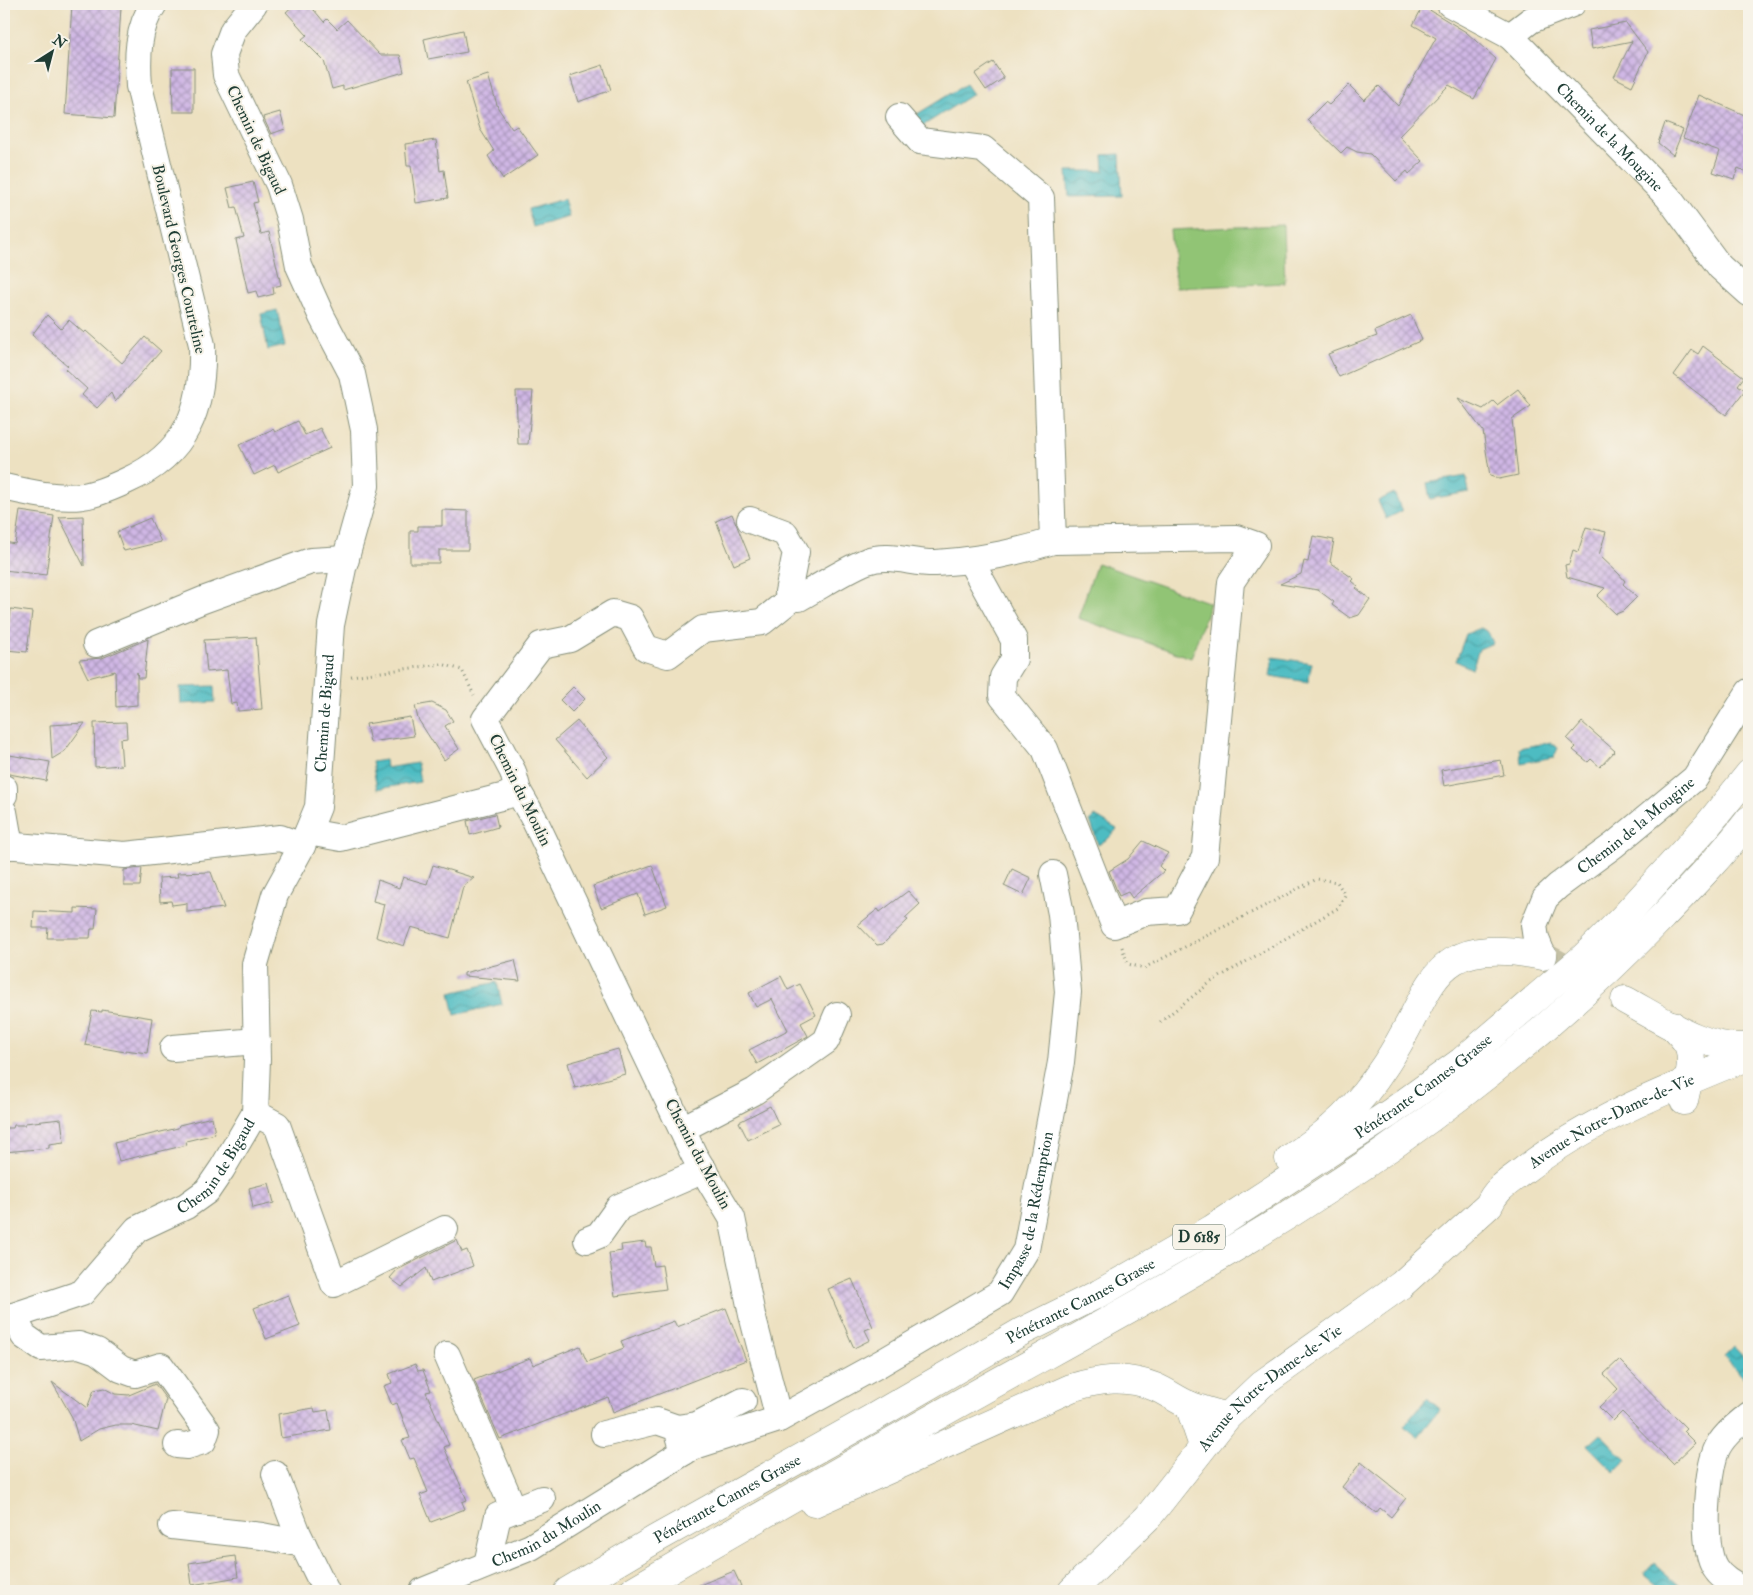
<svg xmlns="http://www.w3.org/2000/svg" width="1753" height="1595" font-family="'IM FELL Double Pica',serif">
  <defs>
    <pattern id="water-waves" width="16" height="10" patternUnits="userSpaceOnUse" patternTransform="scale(1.25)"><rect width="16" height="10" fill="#4dbcc2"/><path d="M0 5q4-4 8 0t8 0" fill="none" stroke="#3f9a9e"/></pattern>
    <pattern id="building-cross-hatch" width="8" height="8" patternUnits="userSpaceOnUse" patternTransform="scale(1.25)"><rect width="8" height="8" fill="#d0b7e5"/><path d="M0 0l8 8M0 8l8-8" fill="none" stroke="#a896ba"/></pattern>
  </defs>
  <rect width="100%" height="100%" fill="#f7f3e8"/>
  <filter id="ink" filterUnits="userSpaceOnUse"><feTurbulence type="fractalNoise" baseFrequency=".02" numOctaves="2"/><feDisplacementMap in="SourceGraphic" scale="10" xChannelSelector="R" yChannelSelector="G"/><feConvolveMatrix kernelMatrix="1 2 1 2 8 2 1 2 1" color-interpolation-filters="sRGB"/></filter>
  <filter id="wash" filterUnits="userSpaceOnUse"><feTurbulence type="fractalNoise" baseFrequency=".0096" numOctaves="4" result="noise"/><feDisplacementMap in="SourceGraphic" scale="20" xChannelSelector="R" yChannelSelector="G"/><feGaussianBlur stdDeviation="1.12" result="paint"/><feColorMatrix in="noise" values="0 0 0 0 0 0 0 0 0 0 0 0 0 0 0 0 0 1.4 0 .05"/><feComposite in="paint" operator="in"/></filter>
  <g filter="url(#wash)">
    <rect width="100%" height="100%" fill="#ede1c1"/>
    <!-- park -->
    <path fill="#91c475" stroke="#588054" d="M1283,225L1285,283L1176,288L1170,230Z
      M1097,563L1210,603L1191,658L1078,618Z"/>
    <!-- water -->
    <path fill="url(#water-waves)" stroke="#367c7b" d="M966,84L973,94L921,127L914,116Z
      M1120,154L1122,196L1069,197L1067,171H1104L1103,155Z
      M564,199L569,217L533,227L528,209Z
      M277,310L285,346L268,350L261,314Z
      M1466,476L1469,492L1430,499L1427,483Z
      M1394,493L1402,511L1386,519L1378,501Z
      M1481,628L1488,632L1493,643L1479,649L1472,669L1456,661L1466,634Z
      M1273,657L1312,663L1308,682L1270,676Z
      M214,686L215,702L181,704L180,687Z
      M1551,742L1558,748L1554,757L1521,763L1519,748Z
      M385,760L386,768L417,763L420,782L377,789L372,762Z
      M1095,816L1117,829L1109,838L1098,845L1090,820Z
      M497,982L502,1004L455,1015L450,993Z
      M1734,1347L1749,1363V1375L1745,1379L1724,1357Z
      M1427,1398L1440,1409L1418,1437L1404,1426Z
      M1601,1434L1626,1460L1614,1472L1588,1446Z
      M1654,1563L1681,1587L1677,1591H1664L1644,1574Z"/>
    <g id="blocks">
      <!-- building -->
      <path fill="url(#building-cross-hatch)" d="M72,4H109V6L121,7L114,118L65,114Z
        M295,4H309L324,22L327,19L337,29L347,20L380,55H400L404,72L343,90V86L332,89L324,61L302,39L307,35L286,12Z
        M1423,6L1466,32L1496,59L1474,99L1449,85L1399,136L1423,161L1409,174L1407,171L1396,181L1370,154L1357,152L1347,147L1341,153L1307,120L1325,102L1329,105L1349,85L1364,100L1379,86L1398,106L1436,38L1413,25Z
        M1626,23L1648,52L1632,86L1614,77L1632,41L1592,49L1589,30Z
        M463,30L467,52L428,59L424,39Z
        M993,62L1004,78L986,90L975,74Z
        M603,65L611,90L578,102L570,76Z
        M172,68H194V112H173Z
        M488,75L498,108L512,129L517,126L538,155L503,179L488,156L494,151L480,129L466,82Z
        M1699,95L1749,117V173L1738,168L1734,179L1713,172L1720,151L1683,138Z
        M280,112L285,129L271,134L263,117Z
        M1665,123L1683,130L1673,155L1658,143Z
        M436,140L440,171L444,170L448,198L416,203L411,166H407L405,144Z
        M253,182L258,202L253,203L261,234L269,232L281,285L273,287L274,294L258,298L256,291L248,293L236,240L244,238L236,207L232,208L227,188Z
        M47,315L61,329L69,320L84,333L86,331L122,363L145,337L161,351L115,402L111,393L97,408L82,395L87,389L65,369L68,366L32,335Z
        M1411,315L1422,340L1339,377L1328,354L1377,336L1375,331Z
        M1703,346L1744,377L1738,385L1745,390L1726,415L1674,375L1692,350L1698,354Z
        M1518,389L1531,406L1512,419L1518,475L1499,479L1490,476L1483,431L1458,398L1483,409L1493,401L1497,405Z
        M516,391H533L528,444H518Z
        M298,421L305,435L320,428L330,448L278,472L275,465L254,475L239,445L273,429L275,432Z
        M442,510L468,511V550H439V563H410V531H418V526H442Z
        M20,511L54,516L46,575L4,570V542L15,544Z
        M732,514L750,558L734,565L716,521Z
        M83,516L84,566L59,517Z
        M150,518L161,542L124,551L117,532Z
        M1586,527L1606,532L1599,555L1619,574L1625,581L1623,584L1637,597L1623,611L1616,614L1597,596L1605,588L1567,577L1565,565L1569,564L1573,550L1578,552Z
        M1313,536L1334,540L1330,562L1354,579L1352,581L1358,586L1356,588L1370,599L1359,615L1350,618L1332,605L1334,602L1318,590L1280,584L1301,574L1304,561L1308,562Z
        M11,609L32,612L27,652L6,650Z
        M256,637L262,709L238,711L237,703L231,704L227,670L207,672L204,640Z
        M148,639L144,678H138L137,672V705L116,707L115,671L88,678L79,660L102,658Z
        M573,687L585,699L572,712L560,700Z
        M432,703L446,710L453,721L445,726L459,749L444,760L418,719L415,706Z
        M410,717L414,736L370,742L366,724Z
        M577,721L608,757L587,777L555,740Z
        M126,722L127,738L120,739L122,765L95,767L94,723Z
        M1582,722L1615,751L1600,767L1591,759L1588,762L1573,750L1576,747L1567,739Z
        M85,723L65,751L52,759L50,725Z
        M4,754L50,762L46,781L4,773Z
        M1501,760L1504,775L1444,786L1441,770Z
        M495,814L498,827L470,835L467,821Z
        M1143,841L1168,853L1159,866L1164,871L1132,898L1128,892L1119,896L1109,871L1128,859Z
        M433,865L474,878L463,887L450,938L411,927L404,946L376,937L384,904L373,901L378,880L399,888L403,877L427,884Z
        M652,865L667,906L645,914L638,894L601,908L593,886Z
        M142,868L140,886H124V870Z
        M1012,869L1031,878L1023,895L1004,886Z
        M211,872L224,908L187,912V903L172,905L171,901L160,902L159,878L178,877L177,873Z
        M908,891L920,904L905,918L908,920L883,944L877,945L858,925L878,909L880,912Z
        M75,908L97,909L95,929H91L90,938H47L48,928H33L34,911L75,913Z
        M515,960L520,981L464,976V973Z
        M781,976L788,990L800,984L816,1015L801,1023L808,1036L757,1064L749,1050L788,1030L772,999L756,1007L749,993Z
        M102,1010L152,1018L147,1053L125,1050V1052L85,1045L92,1011L102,1012Z
        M618,1049L625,1074L575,1088L568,1063Z
        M770,1106L779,1125L748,1140L739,1122Z
        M212,1117L215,1134L186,1141L187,1145L119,1161L114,1143L178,1128L179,1125Z
        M61,1119L64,1142L49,1144V1148L4,1152V1128H13L14,1125H25V1123Z
        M269,1183L274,1203L253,1208L249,1188Z
        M457,1240L462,1252L467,1250L473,1266L431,1282L426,1268L402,1287L390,1278L397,1270Z
        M645,1242L646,1247H651L654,1266L662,1265L666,1289L615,1296L609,1253L622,1251L621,1245Z
        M852,1279L873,1327L865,1330L870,1340L854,1348L828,1289Z
        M288,1295L300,1326L266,1339L254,1308Z
        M726,1308L746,1360L613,1412L608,1397L500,1439L474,1380L530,1358L533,1365L580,1346L587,1362L624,1348L621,1341L674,1321L677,1327Z
        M1619,1360L1686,1428L1683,1431L1695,1443L1673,1464L1622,1412L1613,1421L1599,1407L1618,1389L1604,1374Z
        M415,1364L418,1371L423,1370L431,1391L426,1392L449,1445L444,1447L467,1500L462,1502L465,1509L431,1522L420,1495L428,1492L414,1458L410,1459L402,1440L410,1438L397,1403L392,1405L384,1386L392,1383L389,1374Z
        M52,1382L87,1408L94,1390L104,1388L115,1394L129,1395L155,1384L166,1399L158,1431L131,1425H116L99,1429L79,1441L72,1417Z
        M314,1408L315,1412L328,1410L331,1430L281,1438L278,1414Z
        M1361,1462L1406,1498L1391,1517L1380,1508L1376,1513L1342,1487Z
        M235,1556L238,1577L192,1585L189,1563Z
        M734,1571L741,1586L729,1591H685Z"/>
    </g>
  </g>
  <g filter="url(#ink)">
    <use href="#blocks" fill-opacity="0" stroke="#868f7a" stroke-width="1"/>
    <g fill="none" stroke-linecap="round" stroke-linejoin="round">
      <!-- highway-tunnel -->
      <path stroke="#c4c0a5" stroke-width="28" stroke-dasharray="28 14" stroke-linecap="butt" d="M1543,956L1625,1000"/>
      <defs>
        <g id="minor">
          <path id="s1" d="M1450,4L1510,36L1668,197L1720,267L1749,293"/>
          <path d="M1510,36L1531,20L1572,4"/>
          <path d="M899,117L920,141L983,149L1041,198L1053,541L1236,538L1256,545L1231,582L1205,857L1177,910L1146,912L1114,925L1045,749L1002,696L1003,677L1014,659V640L970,560"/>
          <path d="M4,487C30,493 56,499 83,496C97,494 113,487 126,481C187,454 204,408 202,345L139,86C137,58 137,28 154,4"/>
          <path d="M750,520L785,533L796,552L788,592L792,598H799C821,586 844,570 867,561C889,553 913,564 936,563C975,561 1015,553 1053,541"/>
          <path d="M96,644L203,600L311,561L346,559"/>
          <path d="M4,795V788"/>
          <path d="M4,812L10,846"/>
          <path d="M308,832L341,838L505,796L518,791"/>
          <path d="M4,845L125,855L280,838L302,846"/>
          <path id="s2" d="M1543,956L1536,939L1534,925L1545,898L1558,886L1614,845L1695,778L1749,692"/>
          <path d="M173,1048L257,1041"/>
          <path d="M255,1113L277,1125L334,1284L445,1229"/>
          <path d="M682,1129L755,1091L826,1041L837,1015"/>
          <path d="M587,1240L599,1235L619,1207L704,1170"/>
          <path d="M13,1316L24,1336L41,1348L79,1345L97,1351L121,1369L135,1374L161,1366L207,1430L203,1441L187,1446L177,1445"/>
          <path id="s3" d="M4,1319L82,1293L137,1229L186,1206L207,1191L222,1169L255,1113L257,1059L255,964L275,895L302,846L318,807L331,625L343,568L366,486L364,430L352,374L322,317L299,266L290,220L279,185L226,75L224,54L233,30L254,4"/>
          <path d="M447,1355L514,1510"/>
          <path d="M779,1419L752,1315L732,1218L694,1155L534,819L518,791L513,772L485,719L541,645L570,639L613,613L630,618L646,648L668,655L703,629L762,622L792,598"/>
          <path d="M677,1428L697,1425L743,1401"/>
          <path d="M604,1434L657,1421L677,1428L684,1452"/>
          <path d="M275,1474L298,1534L326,1591"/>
          <path d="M172,1526L262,1536L303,1544"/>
          <path d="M487,1564L498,1516L542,1499"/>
          <path id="s4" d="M423,1591L531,1547L692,1447L779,1419L881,1363L1000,1293L1026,1250L1061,1062L1068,992L1061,914L1053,874"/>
          <path d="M1745,1591C1735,1586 1721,1578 1715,1568C1701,1547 1707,1474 1716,1451C1722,1436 1737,1425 1749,1415"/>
        </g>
        <g id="major">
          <path id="s5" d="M1072,1591L1148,1517L1227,1417L1262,1384L1401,1285L1489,1205C1495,1190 1507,1183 1520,1173C1588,1120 1670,1088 1749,1056"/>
        </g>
        <g id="highway">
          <path d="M1625,1000C1660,1019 1709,1053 1749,1046"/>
          <path d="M1672,1025C1677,1031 1683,1037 1687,1043C1696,1059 1687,1084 1684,1101"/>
          <path d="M1289,1159C1332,1131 1358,1107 1386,1064C1437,987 1426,933 1543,956"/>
          <path d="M1189,1405L1203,1446"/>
          <path d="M814,1503L1071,1388C1099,1379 1126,1375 1155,1387C1167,1392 1177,1400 1189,1405C1201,1410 1214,1413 1227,1417"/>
          <path id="s6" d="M568,1591L654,1540L876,1416L1021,1332L1100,1293L1212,1229L1390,1113L1462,1061L1584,957L1623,918L1707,826L1749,774"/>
          <path d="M632,1591C760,1516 889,1442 1019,1370C1095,1328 1172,1286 1246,1241C1397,1150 1540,1044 1662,917C1692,886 1723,854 1749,820"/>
        </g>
      </defs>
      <!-- minor casing -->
      <use href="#minor" stroke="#868f7a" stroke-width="28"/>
      <!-- major casing -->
      <use href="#major" stroke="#868f7a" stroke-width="29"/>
      <!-- highway casing -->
      <use href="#highway" stroke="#868f7a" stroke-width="29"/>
      <!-- path -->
      <path stroke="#868f7a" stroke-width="3" stroke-dasharray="1 4" stroke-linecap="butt" d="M351,676L442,664L462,670L474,695
        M1122,947L1128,964L1144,968L1317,879L1337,882L1345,895L1338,908L1211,982L1160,1022"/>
      <!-- minor -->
      <use href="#minor" stroke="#fff" stroke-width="26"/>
      <!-- major -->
      <use href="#major" stroke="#fff" stroke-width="28"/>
      <!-- highway -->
      <use href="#highway" stroke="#fff" stroke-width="28"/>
    </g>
  </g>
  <g text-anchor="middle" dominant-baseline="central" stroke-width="4" stroke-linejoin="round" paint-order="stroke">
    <!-- shield labels -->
    <rect fill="#f7f3e8" stroke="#60746a" stroke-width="1" x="1173" y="1224.5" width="52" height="25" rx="4"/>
    <g font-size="15" font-weight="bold" fill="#1f3d34">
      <text x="1199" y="1237">D 6185</text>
    </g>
    <!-- street labels -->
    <g font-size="16" fill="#1f3d34" stroke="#f7f3e8">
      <text stroke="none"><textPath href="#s1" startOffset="210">Chemin de la Mougine</textPath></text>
      <text transform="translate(256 140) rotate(65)">Chemin de Bigaud</text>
      <text transform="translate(179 259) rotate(77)">Boulevard Georges Courteline</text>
      <text stroke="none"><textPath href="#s3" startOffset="751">Chemin de Bigaud</textPath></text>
      <text transform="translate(520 790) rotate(64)">Chemin du Moulin</text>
      <text stroke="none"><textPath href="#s2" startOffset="178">Chemin de la Mougine</textPath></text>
      <text stroke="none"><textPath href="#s6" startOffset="994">Pénétrante Cannes Grasse</textPath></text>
      <text stroke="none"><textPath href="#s5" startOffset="722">Avenue Notre-Dame-de-Vie</textPath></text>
      <text transform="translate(698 1154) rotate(62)">Chemin du Moulin</text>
      <text stroke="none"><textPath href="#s3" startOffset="271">Chemin de Bigaud</textPath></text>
      <text stroke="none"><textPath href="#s4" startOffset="740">Impasse de la Rédemption</textPath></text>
      <text stroke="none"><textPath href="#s6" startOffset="589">Pénétrante Cannes Grasse</textPath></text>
      <text stroke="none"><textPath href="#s5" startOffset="285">Avenue Notre-Dame-de-Vie</textPath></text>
      <text stroke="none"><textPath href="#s6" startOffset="184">Pénétrante Cannes Grasse</textPath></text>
      <text stroke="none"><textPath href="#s4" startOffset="136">Chemin du Moulin</textPath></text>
    </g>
  </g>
  <!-- margin -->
  <rect width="1753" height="1595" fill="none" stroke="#f7f3e8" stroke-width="20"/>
  <!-- north arrow -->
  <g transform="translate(52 52) rotate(36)" stroke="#f7f3e8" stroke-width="4" paint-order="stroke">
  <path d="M0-4L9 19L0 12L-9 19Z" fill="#1f3d34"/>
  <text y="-8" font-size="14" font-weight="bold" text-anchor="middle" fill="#1f3d34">N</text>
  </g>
</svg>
